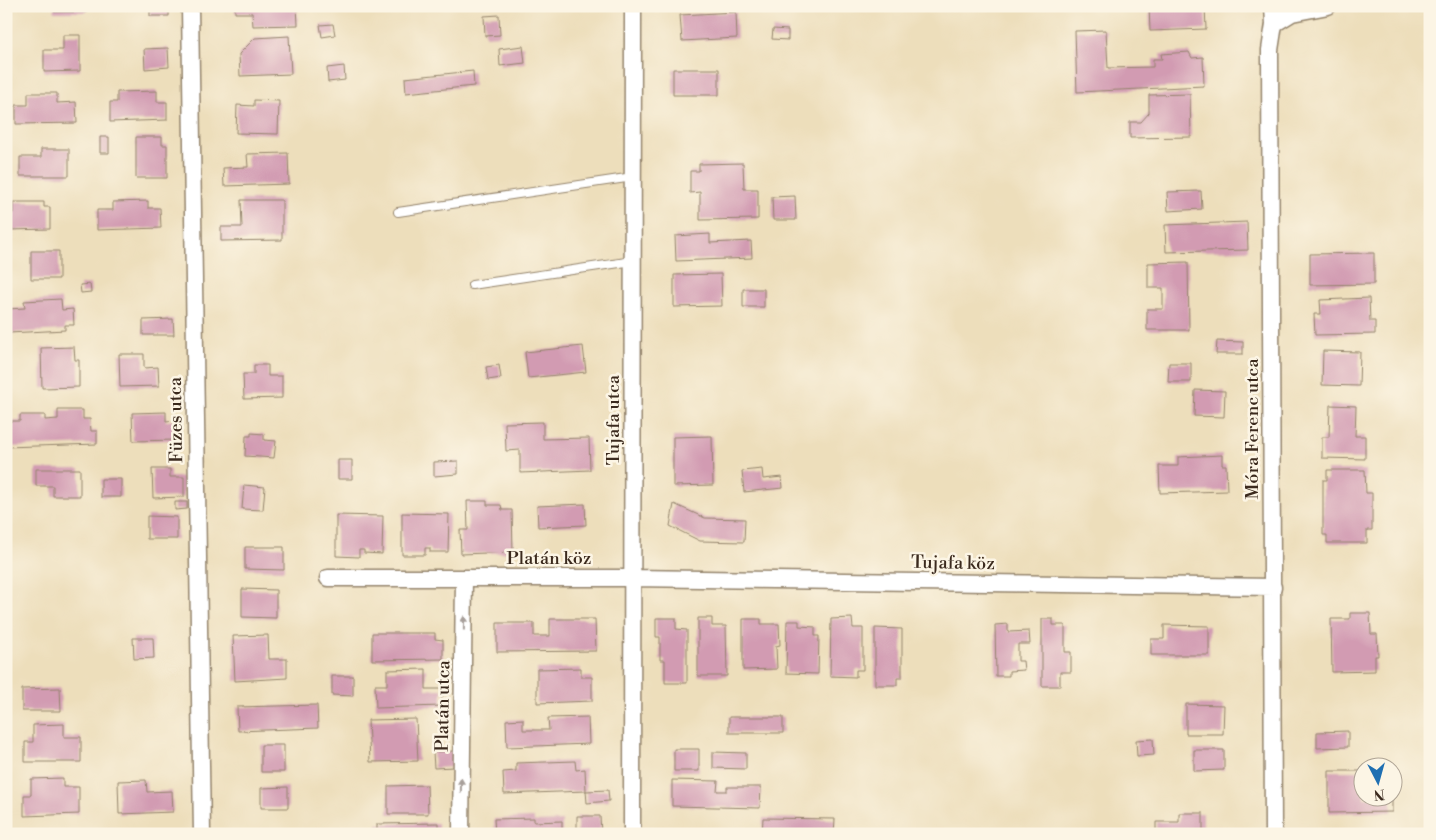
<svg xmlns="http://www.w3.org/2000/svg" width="1436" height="840" font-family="'Libre Bodoni',serif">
  <rect width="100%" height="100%" fill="#fcf5e5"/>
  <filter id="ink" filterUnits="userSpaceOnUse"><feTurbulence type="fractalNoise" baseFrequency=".02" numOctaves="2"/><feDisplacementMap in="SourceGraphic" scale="10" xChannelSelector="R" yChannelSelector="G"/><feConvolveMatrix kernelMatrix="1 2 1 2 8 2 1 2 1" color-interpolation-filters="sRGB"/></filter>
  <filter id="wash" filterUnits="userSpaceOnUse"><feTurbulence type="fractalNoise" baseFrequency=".0096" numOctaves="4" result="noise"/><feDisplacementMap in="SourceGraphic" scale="20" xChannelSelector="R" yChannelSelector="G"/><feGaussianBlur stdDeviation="1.12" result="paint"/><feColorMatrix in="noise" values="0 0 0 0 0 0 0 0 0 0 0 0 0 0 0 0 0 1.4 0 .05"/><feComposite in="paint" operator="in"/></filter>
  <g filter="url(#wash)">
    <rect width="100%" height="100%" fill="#eddebb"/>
    <g id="blocks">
      <!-- building -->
      <path fill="#d29bb2" d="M54,6H87V12H54Z
        M150,6H169V16H150Z
        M235,6H297L298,25L253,26L252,13H235Z
        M1149,6H1205L1206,29L1150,31Z
        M736,12L737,38L682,41L680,15Z
        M499,15L500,35L485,36L484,16Z
        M333,24L335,35L322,37L320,25Z
        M773,29L788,30V40L772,39Z
        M1106,30L1108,68L1153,67V59H1162L1161,54L1189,52L1192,58L1203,57L1204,86L1077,92L1075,31Z
        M63,35H80V71L44,72V50H63Z
        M289,36L291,74L240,76L239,54L255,38Z
        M523,46L525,63L500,66L499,49Z
        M168,48L169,67L145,69L144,49Z
        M344,66L345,80L328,82L327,68Z
        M673,69H719V95H673Z
        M473,71L474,86L406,93L405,78Z
        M157,91V102H167V120L110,122V102H117V92Z
        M28,93H57V103L76,102L77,123L16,124V105H28Z
        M1190,94L1191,137L1130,138V122H1141L1149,113V95Z
        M254,100L279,101L278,134L236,133L237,105L254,106Z
        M100,137H109V153H100Z
        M136,137H162V145H167V178H136Z
        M41,149H69V176H20V157H41Z
        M288,153L289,184L224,186L223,168L248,167L247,154Z
        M743,163L744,189H758V219L700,220V192L690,193V171H699V164Z
        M1201,191L1202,209L1168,211L1167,192Z
        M795,196L796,220H773L772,197Z
        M241,200H282V240L221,241V227H242Z
        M148,201V208H160L161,228L97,230V210H113V202Z
        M13,202H44V207H50V229L9,230V213H13Z
        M1247,222L1248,250L1166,252L1165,225Z
        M710,234V243L751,241L752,258L676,261L675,236Z
        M31,251H59V279H31Z
        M1374,253V284L1310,285V254Z
        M1188,262L1189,330H1147V309H1163V288H1148V263Z
        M721,274L722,306L674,307V275Z
        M90,284L91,292L81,293L80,285Z
        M743,289H764V307H743Z
        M1369,298L1370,321H1375V334L1315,335L1314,314H1321L1320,300Z
        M61,299L62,310L73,309L74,325H65V330L9,333L7,309L25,308L24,301Z
        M173,319L174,335H143V320Z
        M1217,341L1243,342V354H1216Z
        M583,346L586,372L528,378L525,352Z
        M74,347L75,360H79V387L42,388L41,348Z
        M1323,351L1360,352L1359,386L1322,385Z
        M119,354H144V368L158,367L159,386L120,387Z
        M1169,363H1191V382H1168Z
        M254,365H268V376H282V398L244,399L243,374H254Z
        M499,365L501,378L488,380L486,367Z
        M1195,390L1225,391L1224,417L1194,416Z
        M1330,405L1356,406L1355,436H1365V459L1322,458V437H1329Z
        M58,410H83V419H90L91,431H97V444L6,447V421H20V415H45V420L58,419Z
        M166,412V421L175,420L176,440L133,441L132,413Z
        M543,422V439L589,438L590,470L520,473V450L506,451L505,423Z
        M251,433L264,434V440L276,441L274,458L245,456L246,436H251Z
        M712,436L713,485L673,486V437Z
        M1222,455V465H1226L1227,491L1160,493L1159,466H1178V457Z
        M338,460H352V479H338Z
        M458,461V474L434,476V462Z
        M36,469H80V496H53V486H36Z
        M152,469H170V477H184V497L153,498Z
        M762,469L763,479L782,477L783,488L744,492L742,471Z
        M1327,470H1365L1366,493H1372V530H1367V543H1327V535H1323V480H1327Z
        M101,479H121V497H101Z
        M244,485L265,487L263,510L242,509Z
        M467,501H487V505H501L502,510H512L513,552L461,554L460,530H468Z
        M175,502H187V509L175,510Z
        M585,504L586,525L538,527L537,506Z
        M674,504L705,518L745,519L744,542L700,541L670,526Z
        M402,513L449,514L448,552H430V548H425V555H402Z
        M336,515L383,516L382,554L364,553V550H359V557L336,556Z
        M147,516L177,517V539H147Z
        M245,547H284V570L245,569Z
        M242,589L276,590V618L242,617Z
        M1350,613H1370L1371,634H1377L1378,656H1375V671L1332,672L1331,619H1350Z
        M656,618H676V629L687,630V683H665V660H660V637H656Z
        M698,618H712V626H726L727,676H698Z
        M852,618L853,628H863V670H856V677L830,676L831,619Z
        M550,619H595L596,651L497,652V623H534V636H550Z
        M743,619H761V624H779L780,645L776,646L777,669L743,670Z
        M1042,619H1053V625H1065V652H1071V672H1060V686H1042Z
        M787,621H799V626L815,627V636H819L818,674L786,673Z
        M1008,624V632L1029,631L1030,644H1018V661H1023L1024,670L1009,671V676H996L995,625Z
        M1164,625L1209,626V655H1151V639H1164Z
        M875,628L902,629V678H897V685H875Z
        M372,633H435V639L443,640V659L372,660Z
        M268,635L269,659H287V678L235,681L233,636Z
        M133,638H153L154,658L134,659Z
        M581,668V677H592V701L537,703V669Z
        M426,669V689H442V706L376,708L375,685H387V670Z
        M332,676H353V696L332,695Z
        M60,688L61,711H22V689Z
        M1186,704L1224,705L1223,734H1186Z
        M317,705L318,728L238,731L237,707Z
        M588,717L589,744L507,747L506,720L523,719V730H549L548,718Z
        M729,717H783V733H729Z
        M416,719L418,761L370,762L368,720Z
        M64,724V737H81V762H25V742H33V725Z
        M1348,731V747L1317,748V732Z
        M1153,739L1154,755L1137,756L1136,740Z
        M261,745H284V772H261Z
        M674,749H699V771H674Z
        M1194,750H1224V770L1194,771Z
        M454,751V767L434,768L433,752Z
        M713,752L746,753V769L713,768Z
        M575,761L576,770L585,769L586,791L504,794L503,772L516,771V763Z
        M1329,771H1364V798H1392V812L1329,813Z
        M63,778V787H79V814L24,816V795H31V779Z
        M146,780L147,792L172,791L173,812L119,814L118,781Z
        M672,780L718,781L717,791H727V787H761L760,808L672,806Z
        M427,785L428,814H388V786Z
        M288,787V808H261V788Z
        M608,790L609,801L587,803L586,791Z
        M1179,813H1203V834H1156V822H1179Z
        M577,816H600L601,834H577Z
        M534,818V822L562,821V834H495L494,819Z
        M763,818L835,819L834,834H762Z
        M438,823V834H377V824Z"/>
    </g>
  </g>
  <g filter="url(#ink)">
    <use href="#blocks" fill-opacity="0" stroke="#94846c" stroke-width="1"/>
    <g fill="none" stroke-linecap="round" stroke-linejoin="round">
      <defs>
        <path id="lane" d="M398,212L633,177
          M472,285L633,261"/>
        <path id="street" d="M190,6L202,834
          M1274,24L1292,13L1328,6
          M328,578H633L1273,587
          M461,834L464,578
          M632,834L633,6
          M1273,834L1270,50L1274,24L1273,6"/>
      </defs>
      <!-- lane casing -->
      <use href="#lane" stroke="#94846c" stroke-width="10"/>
      <!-- street casing -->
      <use href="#street" stroke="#94846c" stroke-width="19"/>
      <!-- lane -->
      <use href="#lane" stroke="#fff" stroke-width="8"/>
      <!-- street -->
      <use href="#street" stroke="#fff" stroke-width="16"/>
    </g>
    <!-- one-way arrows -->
    <defs><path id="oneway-solid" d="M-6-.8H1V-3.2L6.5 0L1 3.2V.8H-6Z" transform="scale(1.25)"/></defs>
    <g fill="#a79f9a">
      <use href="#oneway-solid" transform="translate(464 623) rotate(-89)"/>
      <use href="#oneway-solid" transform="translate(461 785) rotate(-89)"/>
    </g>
  </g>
  <g text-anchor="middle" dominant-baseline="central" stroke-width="5" stroke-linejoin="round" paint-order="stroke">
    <!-- street labels -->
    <g font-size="18" fill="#3b2a1e" stroke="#fcf5e5">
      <text transform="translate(176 420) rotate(-91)">Füzes utca</text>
      <text transform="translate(613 420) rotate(-90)">Tujafa utca</text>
      <text transform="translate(1252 429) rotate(-90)">Móra Ferenc utca</text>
      <text x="549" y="558">Platán köz</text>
      <text transform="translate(953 563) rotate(1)">Tujafa köz</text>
      <text transform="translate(443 706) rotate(-89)">Platán utca</text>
    </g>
  </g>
  <!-- margin -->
  <rect width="1436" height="840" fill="none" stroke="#fcf5e5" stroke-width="25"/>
  <!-- north arrow -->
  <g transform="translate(1378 782) rotate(174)"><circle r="24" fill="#fcf5e5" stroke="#afa495"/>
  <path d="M0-4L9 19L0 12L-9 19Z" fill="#1f6fb2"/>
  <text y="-8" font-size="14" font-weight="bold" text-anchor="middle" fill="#3b2a1e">N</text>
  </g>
</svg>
